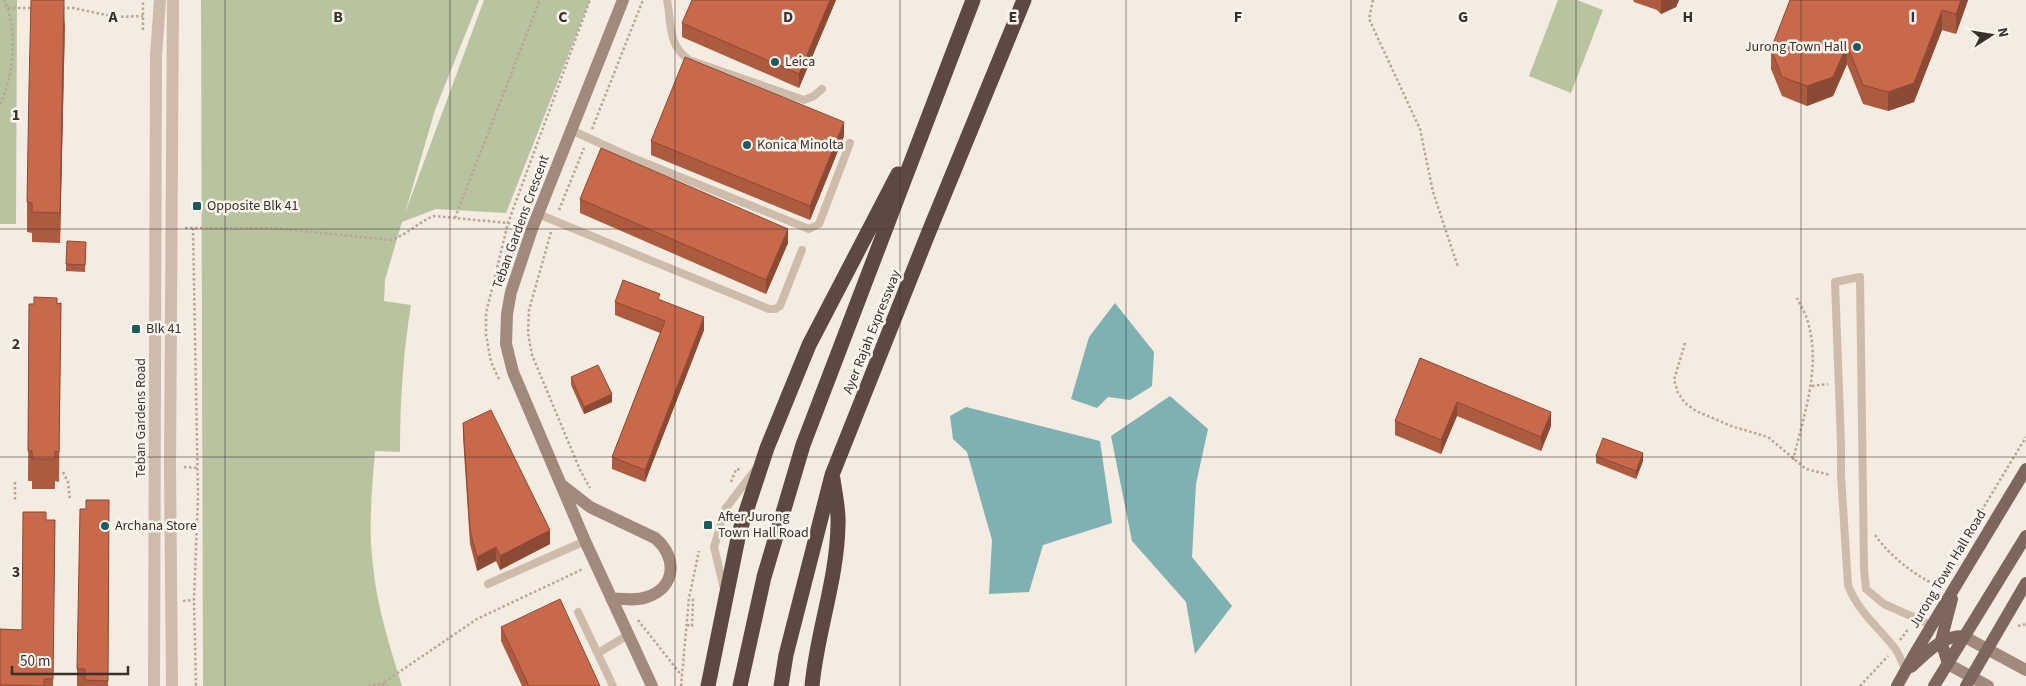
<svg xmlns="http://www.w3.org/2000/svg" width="2026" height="686" font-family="'Source Sans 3',sans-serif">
  <rect width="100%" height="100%" fill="#f4ebe1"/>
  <!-- green -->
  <path fill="#b8c4a0" d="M0,0H17L16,224H0Z
    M201,0H479L435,110L405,213L484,0H590L506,213L436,209L402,222L385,280L384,301L411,305C403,354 400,402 400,452L375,451C372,489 368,528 373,566C377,607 390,647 402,686H203Z
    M1558,0H1577L1603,10L1571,93L1529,76Z"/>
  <!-- water -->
  <path fill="#7fb0b2" d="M1115,303L1154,352L1152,386L1130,400L1108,397L1097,408L1071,399L1089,337Z
    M1170,396L1208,429L1196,484L1192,557L1232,606L1195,654L1186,602L1132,541L1111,436Z
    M966,407L1100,441L1112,523L1043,545L1029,592L989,594L992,540L967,452L953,439L950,416Z"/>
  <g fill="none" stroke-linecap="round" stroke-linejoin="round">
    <!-- path -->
    <path stroke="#b9a596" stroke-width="2.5" stroke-dasharray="2.5 2.5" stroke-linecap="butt" d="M1373,0L1369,19L1420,129L1433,192L1458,267
      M8,8H34
      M62,8H73L116,17L143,16
      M143,30V0
      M0,104C14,76 18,28 4,0
      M592,129L643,0
      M559,210L584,148
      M455,218L540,0
      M185,228H273L391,240C407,235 418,222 434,216L508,223L519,225
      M193,228L198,497L194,600L196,686
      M551,232L529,310L528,333L532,355L580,470L590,488
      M1685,343L1674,380L1678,393L1685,403L1696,411L1731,426L1768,437L1806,469L1830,475
      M499,379L491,362L486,335V313L508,223L590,0
      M1812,386L1828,384
      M1793,460C1804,415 1822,365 1807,319C1805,312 1800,305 1797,298
      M184,467L198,468
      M63,472L68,482L70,500
      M15,482V500
      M731,482L736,469L742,470
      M1875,535C1892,558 1912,573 1937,586
      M183,601L194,600
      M1922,609L2026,437
      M638,620L682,676
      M687,625L692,626L693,598
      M2018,626L2026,624
      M1900,640L1909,628
      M368,686L383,683L389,686
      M382,686L383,683L477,619L583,569
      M681,686L689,598L699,551
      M1860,686L1888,656"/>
    <!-- lane -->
    <path stroke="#cdbbac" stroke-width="8" d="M667,0C672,24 667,44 689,60L804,100L814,96L822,89
      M571,130L628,156L809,229L819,224L850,143
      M538,214L769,309H775L780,306L802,250
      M488,584L585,541
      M724,589L714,547L726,508L755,470
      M578,612L613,686
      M598,653L628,635
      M1906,671C1902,663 1899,653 1894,647C1877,626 1857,610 1848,585L1841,475V444L1835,282L1860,277L1864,569L1866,589L1884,604L1931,625"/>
    <!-- street -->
    <path stroke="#cdbbac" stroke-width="12" d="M154,686L156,56L160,0
      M172,686L170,467L173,0"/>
    <!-- secondary -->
    <path stroke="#a18a7d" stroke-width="12" d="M623,0L532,229L511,292L507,314L506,344L513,372L585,541L652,686
      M563,486L590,507L655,538C677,556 677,587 647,597C636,601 622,599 611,598
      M1963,636L2026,670
      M1948,664L1988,686"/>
    <!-- primary -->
    <path stroke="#7d675c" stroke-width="12" d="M1948,664L1941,641L1952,599
      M1911,667C1927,653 1941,636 1963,636
      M1897,686L1917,650L2026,469
      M1934,686L2026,536
      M1966,686L2026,583"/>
    <!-- highway -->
    <path stroke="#5c4a42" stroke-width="15" d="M708,686L739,533L767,448L809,345L898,174
      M740,686L764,577L803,445L973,0
      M781,686L786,655L832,475L928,234L1024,0
      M812,686C817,632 837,580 838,525C839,510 835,495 833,479"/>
  </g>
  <!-- wall -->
  <path fill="#ac5a40" d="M836,0L799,88L682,37V23Z
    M1633,0H1679L1676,7L1661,14L1657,10L1634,2Z
    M1790,0H1968L1956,34L1942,30L1914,102L1888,111L1863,104L1847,64L1833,96L1807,106L1782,96L1771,69V49Z
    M65,20L60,243L32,242V233L27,232V202Z
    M844,136L810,220L651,155V141Z
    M580,199L788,243L766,294L580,213Z
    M86,249L85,272L66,271V264Z
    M660,300L704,330L645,482L612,469V457L660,333L615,315V302Z
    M61,303L59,482L55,481V489H32V481H28L29,304Z
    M1420,358L1551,426L1541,451L1457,416L1441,454L1395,435V421Z
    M571,377L612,402L584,414L571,385Z
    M463,423L550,544L500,570L496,561L477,571L470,544L463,437Z
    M1596,456L1643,461L1636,479L1596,463Z
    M109,500L108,686H77V669L86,509Z
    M46,520H55L53,686H0V629L22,630Z
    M501,627L600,686H522L501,641Z"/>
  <!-- shaded-wall -->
  <path fill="#8c4a34" d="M65,0V20L60,243V213Z
    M830,0H836L799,88V74Z
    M1661,0H1679L1676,7L1661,14Z
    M1961,0H1968L1956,34V14Z
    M1942,10V30L1914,102L1888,111V92Z
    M1847,45V64L1833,96L1807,106V86Z
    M844,122V136L810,220V206Z
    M788,229V243L766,294V280Z
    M704,317V330L645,482V470Z
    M612,394V402L584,414V407Z
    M1457,402V416L1441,454V440Z
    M1551,412V426L1541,451V437Z
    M1643,453V461L1636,479V471Z
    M550,530V544L500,570V556Z
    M496,547V561L477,571V557Z"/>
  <!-- building -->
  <path fill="#c8694b" stroke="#8c4a34" d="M31,0H64L60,213L32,212V203L27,202L29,87Z
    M692,0H830L799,74L682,23Z
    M1790,0H1961L1956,14L1942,10L1914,83L1888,92L1863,85L1847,45L1833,77L1807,86L1782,77L1771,49Z
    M685,57L844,122L810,206L651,141Z
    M601,148L788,229L766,280L580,199Z
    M67,241L86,242L85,265L66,264Z
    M623,280L660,294L658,299L704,317L645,470L612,457L665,321L615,302Z
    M34,297L57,298V304L61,303L59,452L55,451V459H32V451H28L29,304H34Z
    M1420,358L1551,412L1541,437L1457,402L1441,440L1395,421Z
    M598,365L612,394L584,407L571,377Z
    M491,410L550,530L500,556L496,547L477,557L470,530L463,423Z
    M1603,438L1643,453L1636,471L1596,456Z
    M86,500H109L108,681L85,680V669H77L80,509H86Z
    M23,512H46V520H55L53,679H44V686L0,685V629L22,630Z
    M560,599L600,686H529L501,627Z"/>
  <!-- grid -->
  <path fill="none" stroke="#3b302b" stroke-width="1" stroke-opacity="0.55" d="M225,0V686M450,0V686M675,0V686M900,0V686M1126,0V686M1351,0V686M1576,0V686M1801,0V686M0,229H2026M0,457H2026"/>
  <!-- markers -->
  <g fill="#1f5a5e" stroke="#fbf5ee" stroke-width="2">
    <circle cx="1857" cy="47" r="5"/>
    <circle cx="775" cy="62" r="5"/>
    <circle cx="747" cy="145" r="5"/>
    <rect x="192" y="201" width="10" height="10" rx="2.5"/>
    <rect x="131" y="324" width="10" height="10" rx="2.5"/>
    <rect x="703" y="520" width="10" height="10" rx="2.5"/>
    <circle cx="105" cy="526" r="5"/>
  </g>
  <g text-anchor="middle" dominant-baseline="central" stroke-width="5" stroke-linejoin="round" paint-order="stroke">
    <!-- poi labels -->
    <g font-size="14" fill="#3b302b" stroke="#fbf5ee" text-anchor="start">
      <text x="1847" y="47" text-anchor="end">Jurong Town Hall</text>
      <text x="785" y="62">Leica</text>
      <text x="757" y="145">Konica Minolta</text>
      <text x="207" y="206">Opposite Blk 41</text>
      <text x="146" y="329">Blk 41</text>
      <text x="718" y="517">After Jurong<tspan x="718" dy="16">Town Hall Road</tspan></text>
      <text x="115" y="526">Archana Store</text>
    </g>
    <!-- street labels -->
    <g font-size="14" fill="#3b302b" stroke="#fbf5ee">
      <text transform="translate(521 222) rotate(-70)">Teban Gardens Crescent</text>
      <text transform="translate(872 332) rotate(-68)">Ayer Rajah Expressway</text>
      <text transform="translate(141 418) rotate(-90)">Teban Gardens Road</text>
      <text transform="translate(1948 569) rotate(-59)">Jurong Town Hall Road</text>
    </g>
  </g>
  <g font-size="16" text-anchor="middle" font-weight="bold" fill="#3b302b" stroke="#fbf5ee" stroke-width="5" stroke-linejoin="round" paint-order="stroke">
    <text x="113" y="22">A</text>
    <text x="338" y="22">B</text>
    <text x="563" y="22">C</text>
    <text x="788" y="22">D</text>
    <text x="1013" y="22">E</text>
    <text x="1238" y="22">F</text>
    <text x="1463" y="22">G</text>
    <text x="1688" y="22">H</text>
    <text x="1913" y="22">I</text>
    <text x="16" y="120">1</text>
    <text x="16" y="349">2</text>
    <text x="16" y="577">3</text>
  </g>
  <!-- north arrow -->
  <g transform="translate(1991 35) rotate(78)" stroke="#fbf5ee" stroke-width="4" paint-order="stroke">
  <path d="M0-4L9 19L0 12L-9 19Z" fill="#3b302b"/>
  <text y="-8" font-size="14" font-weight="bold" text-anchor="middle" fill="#3b302b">N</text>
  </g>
  <!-- scale -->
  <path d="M12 666v8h116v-8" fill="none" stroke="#3b302b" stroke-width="2.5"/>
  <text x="20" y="666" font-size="15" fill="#3b302b" stroke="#fbf5ee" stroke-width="4" paint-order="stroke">50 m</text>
</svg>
